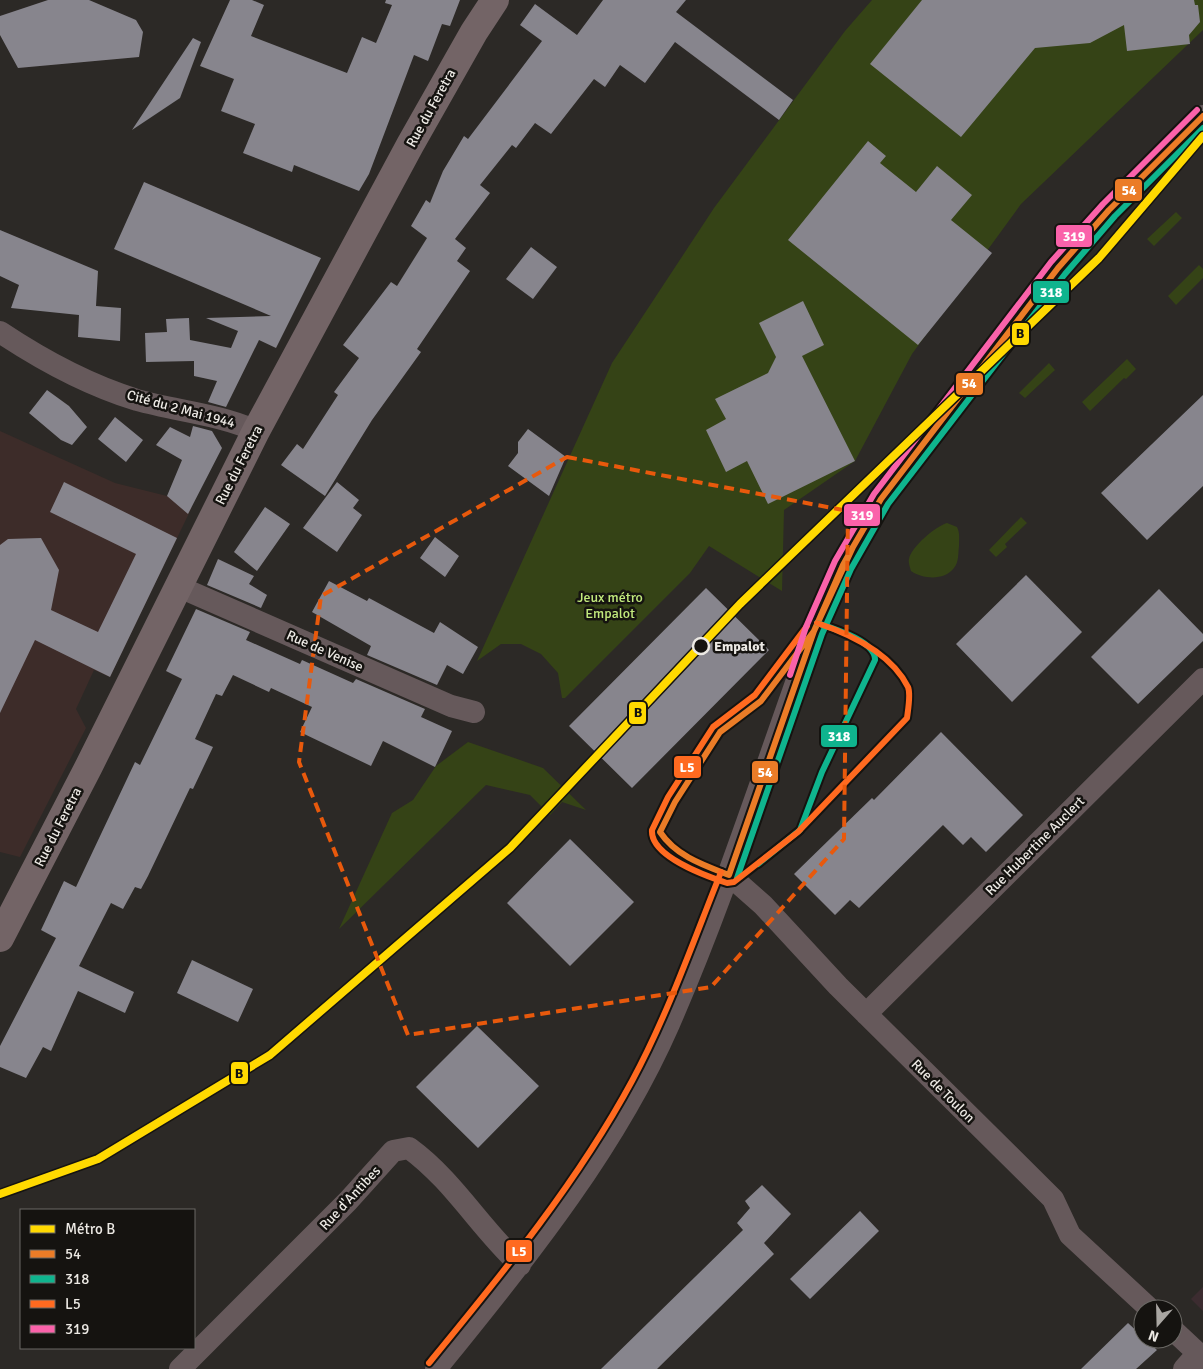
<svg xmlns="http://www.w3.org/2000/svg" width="1203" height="1369" font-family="Signika,sans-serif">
  <rect width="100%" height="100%" fill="#2c2926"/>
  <!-- commercial -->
  <path fill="#3d2c29" d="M0,431L115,483L167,496L192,507L110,677L94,670L76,709L86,728L20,857L0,852Z"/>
  <!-- education -->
  <path fill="#3c2c30" d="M1203,1287V1311L1191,1299Z"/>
  <!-- green -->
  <path fill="#354316" d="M872,0H1203V30L1021,204L912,354L855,461L784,510L782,591L709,546L690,573L565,698H562L558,673L541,654L521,644H501L477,661L612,363L714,208L845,31Z
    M1176,212L1182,218L1154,246L1147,239Z
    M1199,265L1203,269V278L1176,305L1168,296Z
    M1127,359L1136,369L1126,379L1124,378L1090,411L1082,402Z
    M1049,363L1055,370L1025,398L1019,393Z
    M1021,517L1027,523L1005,544L1007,547L996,557L989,550Z
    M947,523L957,527C960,533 959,538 959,546C958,553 959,562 954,568C944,581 923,579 911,571C910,567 908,562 909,559C911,547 936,526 947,523Z
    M468,742L543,768L586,810L562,802L550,815L530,795L486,785L339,929L392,813L413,800L436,766Z"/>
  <!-- building -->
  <path fill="#87858d" d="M48,0H89L136,20L143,32L139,57L18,68L0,35V16Z
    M230,0H252L264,5L251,36L347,73L362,37L376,43L392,5L385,3L386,0H460L450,26L442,24L428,61L414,55L369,174L359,191L294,165L292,172L243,153L255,124L221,111L234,79L200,66Z
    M603,0H686L676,12L793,100L779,120L675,42L645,83L620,65L605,87L594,79L551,134L535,123L516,148L512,145L480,185L490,193L455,239L466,248L457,261L470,271L417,349L421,352L372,420L325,496L281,465L297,444L303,449L338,395L334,392L359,358L343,345L391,282L397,286L427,238L411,226L426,200L430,203L443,171L464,136L468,139L542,41L520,25L535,4L577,35Z
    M922,0H1194L1195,5H1198L1200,22L1189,35L1190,44L1127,51L1124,25L1090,43L1035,48L961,137L870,64Z
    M193,38L201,42L180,98L132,130Z
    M868,141L886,156L880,163L916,192L937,166L972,195L951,220L992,253L918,345L788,240Z
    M144,182L321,258L276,348L259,340L226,407L208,402L217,381L194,376V361L146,362L145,333L167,332L166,319L189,318L190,340L231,348L238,331L206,318L271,316L114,249Z
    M0,230L98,271L96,306L121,308L120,341L78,337L79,315L11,308L19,285L0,276Z
    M531,247L557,267L533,299L506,279Z
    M803,301L824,345L802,356L855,461L768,504L747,461L726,472L706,430L726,419L715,399L768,373L776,357L759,323Z
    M47,390L69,406L87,427L72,445L61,440L29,413Z
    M1203,395V486L1147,540L1101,493Z
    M115,417L143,440L126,462L98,439Z
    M193,426L212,431L222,448L188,514L167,496L182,460L156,445L170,427L190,437Z
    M528,429L566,457L549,496L508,466L518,453V442Z
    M64,482L177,538L110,677L35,640L0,713V545L8,539L41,538L59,570L51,610L98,632L136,554L50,512Z
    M337,482L359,500L353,508L362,515L337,552L303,528Z
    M265,507L290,524L257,571L234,552Z
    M435,537L459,556L445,577L420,558Z
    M218,559L254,576L249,584L267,595L261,608L207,585Z
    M1026,575L1082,632L1012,702L956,644Z
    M329,581L367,601L369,598L434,633L440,622L478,647L463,674L447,665L437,685L367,655L371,646L312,612Z
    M706,588L769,650L632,788L569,726Z
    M1159,589L1203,634V641L1138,704L1091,657Z
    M196,609L250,632L246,640L300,664L302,660L353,683L356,679L425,709L421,717L452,731L435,767L383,741L371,766L300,732L312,707L271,688L269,692L233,675L222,696L216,694L195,739L213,747L193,789L190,788L148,876L141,889L135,887L123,909L111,903L79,966L134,992L125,1013L78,991L51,1051L43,1047L26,1078L0,1067V1046L56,938L41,930L64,881L76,887L135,762L140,765L182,679L166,671Z
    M941,732L1023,815L986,852L971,837L963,845L943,825L859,908L850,900L835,915L794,874L872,798L874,800Z
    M570,839L634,902L570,966L507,903Z
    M192,960L253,989L238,1022L177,993Z
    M477,1026L539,1086L478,1148L416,1087Z
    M762,1185L791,1214L764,1243L774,1254L657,1369H601L743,1230L737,1223L750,1208L745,1201Z
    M860,1211L879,1231L810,1299L790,1279Z
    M1128,1323L1157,1350L1136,1369H1081Z"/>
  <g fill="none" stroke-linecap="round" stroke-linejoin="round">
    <!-- street -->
    <path stroke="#66595b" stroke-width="22" d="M0,332C42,360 88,385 137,400C176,411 219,414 256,431
      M177,586L451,706L474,712
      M729,875L763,905L838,986L1053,1199L1070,1235L1150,1309
      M866,1014L1203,679
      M1173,1330L1203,1358
      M180,1369L348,1201L393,1151L409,1148C453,1180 480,1228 520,1265
      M436,1369C523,1261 613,1152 669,1024C710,930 743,834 777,737C801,669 823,600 858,537C886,487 924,443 959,398C992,355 1024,310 1059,268C1103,214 1153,165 1203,116
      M1184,1369L1198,1353"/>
    <!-- secondary -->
    <path stroke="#736466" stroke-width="28" d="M0,938L89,766L256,431L410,145L474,32L495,0"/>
    <defs>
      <path id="bus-1" d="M1058,268L1109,210L1203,116
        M881,499L1058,268
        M881,499L1058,268
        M853,547L881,499
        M853,547L881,499
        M814,631L729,875C703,865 676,856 660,832L675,802L720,732L761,701Z
        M814,631L843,565L853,547
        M814,631L853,547"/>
      <path id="bus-2" d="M758,864L800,830L822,772L875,660C876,641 832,628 817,623
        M737,878L822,634L851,569L888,504L1065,274L1115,216L1203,128"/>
      <path id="bus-3" d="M807,626L755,695L713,727L668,797L652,830C650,856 706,876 727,883L734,882L798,832L907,718C908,710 911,694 908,687C891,653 850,634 817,623
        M429,1363C502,1274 577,1183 632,1081C668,1014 693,942 721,872"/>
      <path id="bus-4" d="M790,675L806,627L835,561L874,494L1051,262L1103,204L1197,110"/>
    </defs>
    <!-- bus-1 casing -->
    <use href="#bus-1" stroke="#151310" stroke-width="10"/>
    <!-- bus-2 casing -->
    <use href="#bus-2" stroke="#151310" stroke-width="10"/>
    <!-- bus-3 casing -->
    <use href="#bus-3" stroke="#151310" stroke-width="10"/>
    <!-- bus-4 casing -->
    <use href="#bus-4" stroke="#151310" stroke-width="10"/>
    <!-- bus-1 -->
    <use href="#bus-1" stroke="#eb7c27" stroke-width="6"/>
    <!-- bus-2 -->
    <use href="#bus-2" stroke="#0fb48e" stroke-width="6"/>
    <!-- bus-3 -->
    <use href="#bus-3" stroke="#ff6a20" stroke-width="6"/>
    <!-- bus-4 -->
    <use href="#bus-4" stroke="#fa62aa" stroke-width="6"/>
    <defs>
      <path id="metro-1" d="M0,1194L98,1159L270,1055L510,848L740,604L1099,258L1203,136"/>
    </defs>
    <!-- metro-1 casing -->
    <use href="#metro-1" stroke="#151310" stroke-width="11"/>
    <!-- metro-1 -->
    <use href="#metro-1" stroke="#ffd900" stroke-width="8"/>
  </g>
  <!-- marked area -->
  <path fill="none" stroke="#e8590c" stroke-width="4" stroke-dasharray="10 6" stroke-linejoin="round" d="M567,457L848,511L844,839L711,987L408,1035L299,762L321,596Z"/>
  <!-- markers -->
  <circle fill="#151310" stroke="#ece9e4" stroke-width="2.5" cx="701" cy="646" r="8"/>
  <g text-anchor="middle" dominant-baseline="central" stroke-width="5" stroke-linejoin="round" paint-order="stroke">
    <!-- street labels -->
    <g font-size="14" fill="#ece9e4" stroke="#151310">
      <text transform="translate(431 108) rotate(-61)">Rue du Feretra</text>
      <text transform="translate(181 409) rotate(15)">Cité du 2 Mai 1944</text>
      <text transform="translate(239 465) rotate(-63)">Rue du Feretra</text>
      <text transform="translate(325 651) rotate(24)">Rue de Venise</text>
      <text transform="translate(58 827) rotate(-63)">Rue du Feretra</text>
      <text transform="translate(1035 846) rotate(-45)">Rue Hubertine Auclert</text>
      <text transform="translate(943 1091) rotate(45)">Rue de Toulon</text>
      <text transform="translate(350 1198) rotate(-47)">Rue d'Antibes</text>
    </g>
    <!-- park labels -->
    <g font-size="14" fill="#c2ea7d" stroke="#151310">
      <text x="610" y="597">Jeux métro<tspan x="610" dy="16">Empalot</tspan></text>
    </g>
    <!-- stop labels -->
    <g font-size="14" font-weight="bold" fill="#ece9e4" stroke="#151310" text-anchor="start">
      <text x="714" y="646">Empalot</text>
    </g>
  </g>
  <g stroke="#151310" stroke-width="2">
    <rect x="1114" y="178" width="29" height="24" rx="5" fill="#eb7c27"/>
    <rect x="1055" y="224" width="38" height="24" rx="5" fill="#fa62aa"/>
    <rect x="1032" y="280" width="38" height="24" rx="5" fill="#0fb48e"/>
    <rect x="1011" y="322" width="19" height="24" rx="5" fill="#ffd900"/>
    <rect x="955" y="372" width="29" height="24" rx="5" fill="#eb7c27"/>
    <rect x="843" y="503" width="38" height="24" rx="5" fill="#fa62aa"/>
    <rect x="628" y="701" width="19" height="24" rx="5" fill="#ffd900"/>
    <rect x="820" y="724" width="38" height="24" rx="5" fill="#0fb48e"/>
    <rect x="673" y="755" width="29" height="24" rx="5" fill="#ff6a20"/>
    <rect x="751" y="760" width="28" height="24" rx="5" fill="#eb7c27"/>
    <rect x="230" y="1061" width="19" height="24" rx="5" fill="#ffd900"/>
    <rect x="505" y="1239" width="28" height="24" rx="5" fill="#ff6a20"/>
  </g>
  <g font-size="14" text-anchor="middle" font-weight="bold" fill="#fff">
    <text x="1129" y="195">54</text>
    <text x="1074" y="241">319</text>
    <text x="1051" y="297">318</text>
    <text x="969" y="388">54</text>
    <text x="862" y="520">319</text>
    <text x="839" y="741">318</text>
    <text x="687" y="772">L5</text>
    <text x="765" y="777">54</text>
    <text x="519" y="1256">L5</text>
  </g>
  <g font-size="14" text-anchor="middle" font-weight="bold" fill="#111">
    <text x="1020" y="338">B</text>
    <text x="638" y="717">B</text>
    <text x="239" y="1078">B</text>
  </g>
  <!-- legend -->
  <rect x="20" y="1209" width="175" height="140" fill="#151310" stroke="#6b6965"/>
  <rect x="30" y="1225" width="25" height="8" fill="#ffd900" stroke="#6b6965"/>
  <text x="65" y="1234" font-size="15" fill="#ece9e4">Métro B</text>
  <rect x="30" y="1250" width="25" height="8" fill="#eb7c27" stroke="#6b6965"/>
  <text x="65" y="1259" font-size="15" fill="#ece9e4">54</text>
  <rect x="30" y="1275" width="25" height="8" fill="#0fb48e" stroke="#6b6965"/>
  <text x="65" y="1284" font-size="15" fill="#ece9e4">318</text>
  <rect x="30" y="1300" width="25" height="8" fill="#ff6a20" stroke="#6b6965"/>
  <text x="65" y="1309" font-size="15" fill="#ece9e4">L5</text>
  <rect x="30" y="1325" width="25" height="8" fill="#fa62aa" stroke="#6b6965"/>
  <text x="65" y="1334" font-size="15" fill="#ece9e4">319</text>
  <!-- north arrow -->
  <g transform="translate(1158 1324) rotate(200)"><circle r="24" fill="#151310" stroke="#6b6965"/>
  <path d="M0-4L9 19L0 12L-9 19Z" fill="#a9a6a2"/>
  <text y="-8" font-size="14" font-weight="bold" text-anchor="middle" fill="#ece9e4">N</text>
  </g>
</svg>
